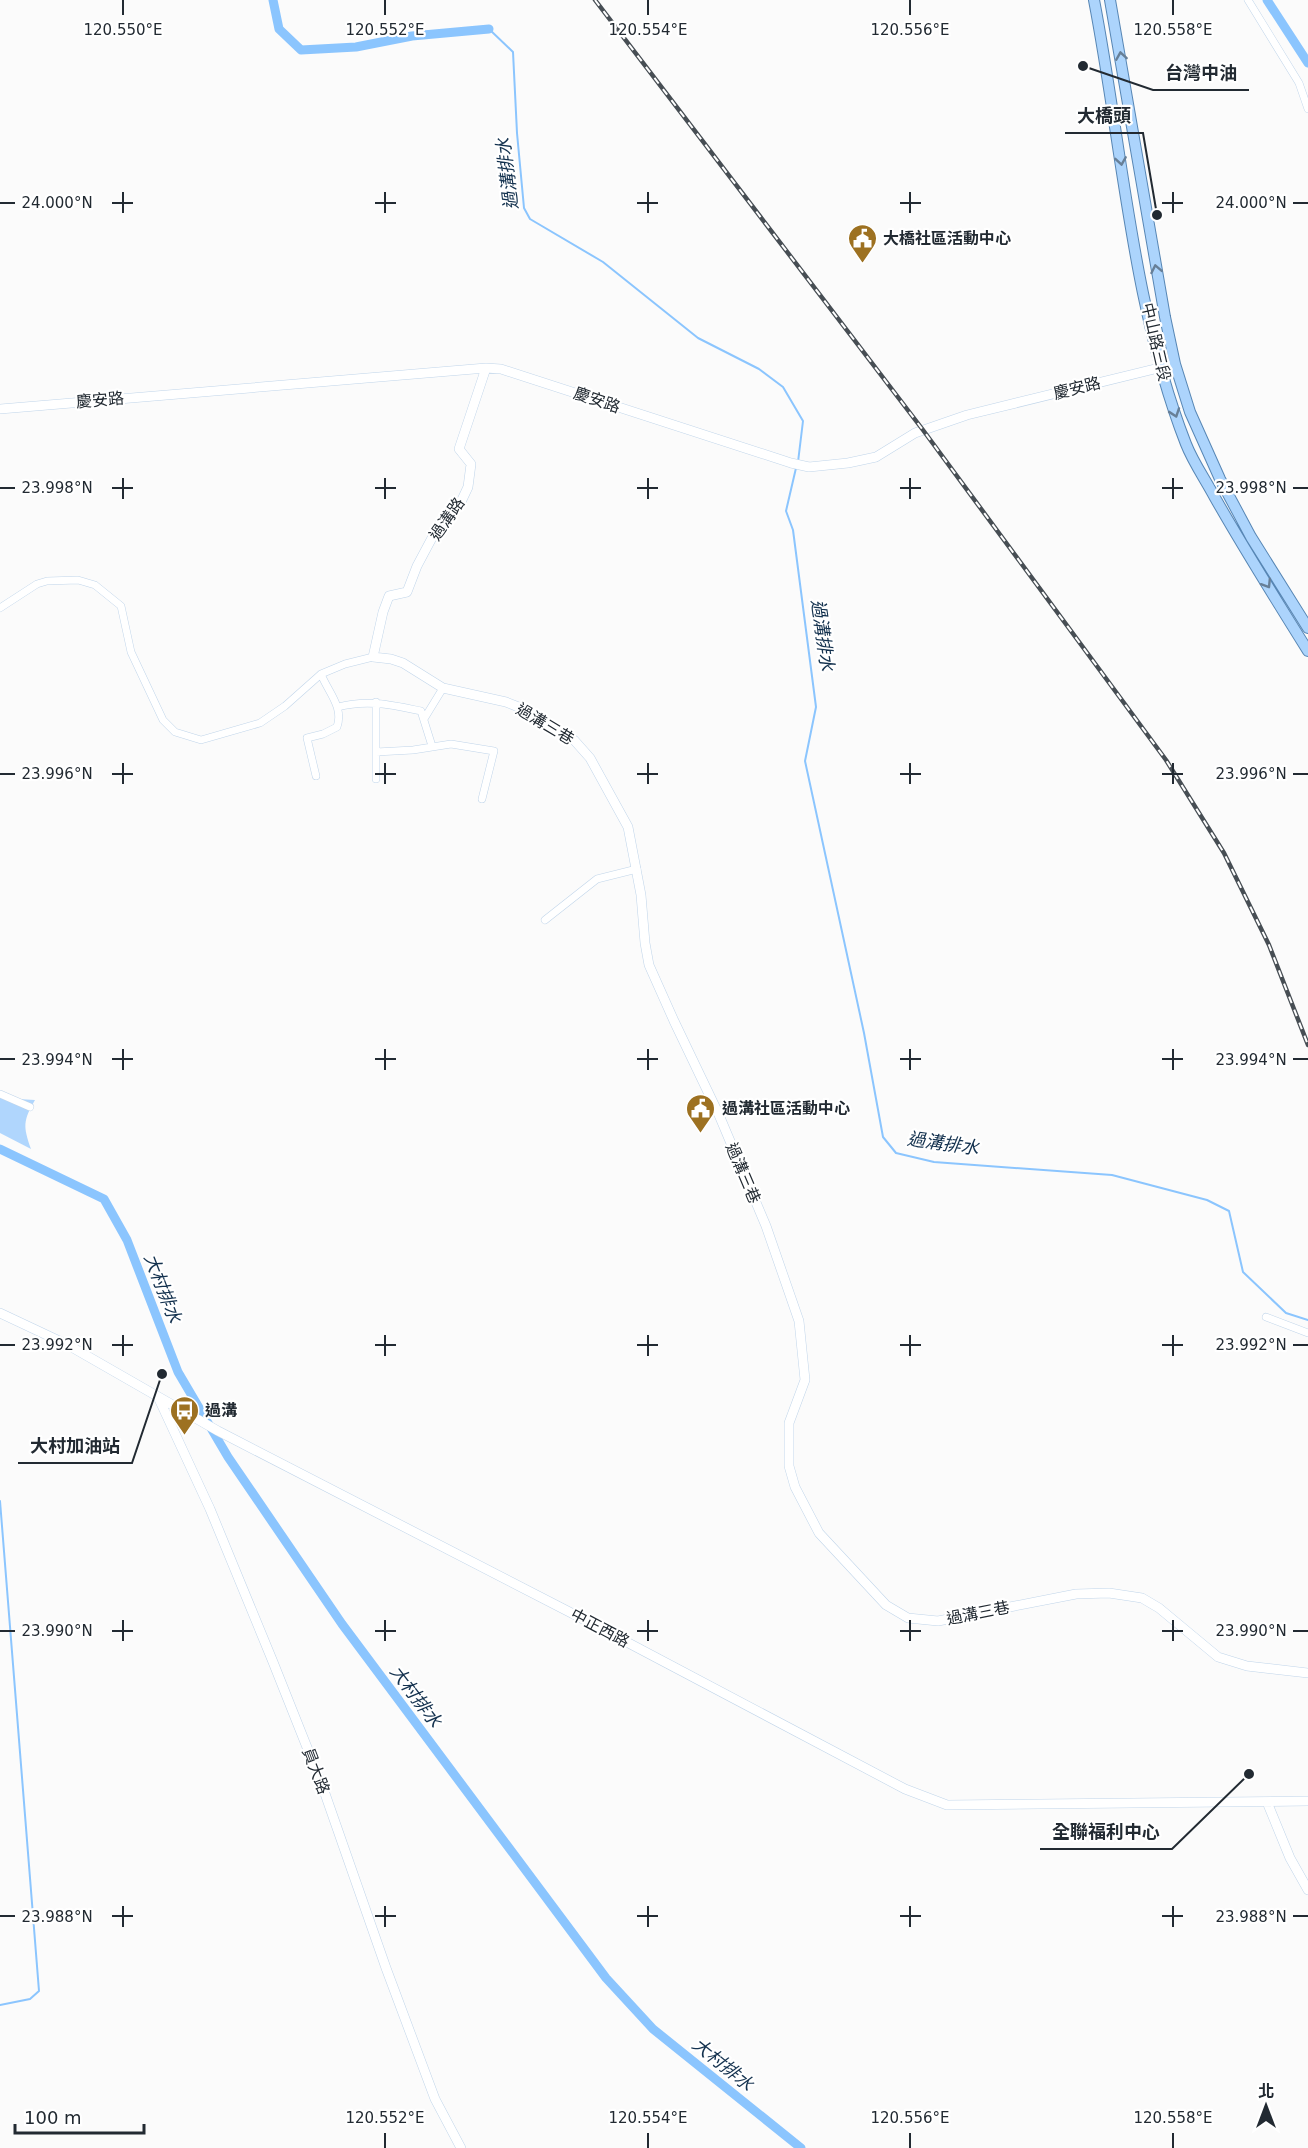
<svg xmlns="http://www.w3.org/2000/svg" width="1308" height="2148" font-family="'DejaVu Sans','Noto Sans TC',sans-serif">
  <rect width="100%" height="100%" fill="#fbfbfb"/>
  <!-- green -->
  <path fill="#b0d6fd" d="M0,1098L35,1100C23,1121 23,1126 31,1149L0,1133Z"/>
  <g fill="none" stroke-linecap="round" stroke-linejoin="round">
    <!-- stream -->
    <path stroke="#8bc5fe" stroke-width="2" d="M489,29L513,52L517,133L524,208L530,219L603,262L698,338L759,369L783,387L803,421L798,462
      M796,468L786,511L793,530L816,707L805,761L864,1033L883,1137L896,1153L934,1162L1112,1175L1207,1200L1229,1211L1243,1272L1286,1313L1308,1320
      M0,1501L39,1991L30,1999L0,2005"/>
    <!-- canal -->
    <path stroke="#8bc5fe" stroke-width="9" d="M273,0L279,29L301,50L356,47L412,36L489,29
      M1267,0L1308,63
      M0,1149L104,1199L127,1240L178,1372L228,1457L342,1624L606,1978L653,2029L801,2148"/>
    <defs>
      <path id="street" d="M1248,0L1299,83L1308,109
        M0,608L37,584L47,581L78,580L95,585L121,606L131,652L163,720L175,732L201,740L260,723L285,706L321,674L345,664L373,657
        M338,707C367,699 392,705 421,711L432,746
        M424,719L443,688
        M376,752L413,750L451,744L494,751L482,799
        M316,776L307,738L323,734L337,727C344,707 328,692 321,674
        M376,779V702
        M545,920L597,879L637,869
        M0,1094L30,1107
        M1266,1317L1308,1333"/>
      <path id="secondary" d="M486,368L459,449L471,464L468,487L460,504L441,521L417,566L407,592L389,596L383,612L373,657L391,659L403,663L443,688L506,702L521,708L574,740L590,758L628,827L641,895L645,943L649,965L674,1021L719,1115L766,1226L799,1321L805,1380L789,1423V1466L795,1487L819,1533L886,1605L908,1618L938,1621L1076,1594L1109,1593L1142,1598L1159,1608L1218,1657L1247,1666L1308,1673
        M0,409L486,368L501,369L791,463L809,467L848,463L876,457L915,433L967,415L1175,364
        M0,1313L68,1345L218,1431L585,1620L905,1789L947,1805L1308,1801
        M159,1399L210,1509L273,1662L322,1785L386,1968L435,2099L461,2148
        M1267,1802L1290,1858L1308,1890"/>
      <path id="primary" d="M1094,0C1122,145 1132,306 1186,444C1193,462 1205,479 1214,496C1244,549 1276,600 1308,651
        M1110,0L1165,317L1175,364L1190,412L1220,479L1251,537L1308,628"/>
    </defs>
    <!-- street casing -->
    <use href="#street" stroke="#c0d5ea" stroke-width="8"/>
    <!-- secondary casing -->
    <use href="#secondary" stroke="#c0d5ea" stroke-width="10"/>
    <!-- primary casing -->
    <use href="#primary" stroke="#5786b4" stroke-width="12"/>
    <!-- street -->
    <use href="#street" stroke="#fff" stroke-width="7"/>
    <!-- secondary -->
    <use href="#secondary" stroke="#fff" stroke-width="9"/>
    <!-- primary -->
    <use href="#primary" stroke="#acd4fc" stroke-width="10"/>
    <defs>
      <path id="rail" d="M595,0L923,430L1166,760L1224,853L1269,945L1308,1045"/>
    </defs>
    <!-- rail casing -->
    <use href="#rail" stroke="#474e54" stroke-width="4.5"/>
    <!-- rail -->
    <use href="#rail" stroke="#fff" stroke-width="2" stroke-dasharray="7" stroke-linecap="butt"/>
  </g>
  <!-- one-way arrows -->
  <defs><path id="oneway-chevron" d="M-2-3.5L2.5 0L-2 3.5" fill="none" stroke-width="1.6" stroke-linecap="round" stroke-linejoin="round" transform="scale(1.5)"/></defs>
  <g stroke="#677f97">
    <use href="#oneway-chevron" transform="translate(1121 56) rotate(-99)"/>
    <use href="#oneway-chevron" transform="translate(1121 161) rotate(81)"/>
    <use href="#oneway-chevron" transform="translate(1156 269) rotate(-101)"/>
    <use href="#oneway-chevron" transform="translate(1175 413) rotate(71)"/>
    <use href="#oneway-chevron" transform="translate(1267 584) rotate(58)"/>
  </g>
  <!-- ticks -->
  <path fill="none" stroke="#222a32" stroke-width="2" d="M123,0V15M385,0V15M648,0V15M910,0V15M1173,0V15M123,192V213M385,192V213M648,192V213M910,192V213M1173,192V213M0,203H15M112,203H133M375,203H396M637,203H658M900,203H921M1162,203H1183M1293,203H1308M123,478V499M385,478V499M648,478V499M910,478V499M1173,478V499M0,488H15M112,488H133M375,488H396M637,488H658M900,488H921M1162,488H1183M1293,488H1308M123,763V784M385,763V784M648,763V784M910,763V784M1173,763V784M0,774H15M112,774H133M375,774H396M637,774H658M900,774H921M1162,774H1183M1293,774H1308M123,1049V1070M385,1049V1070M648,1049V1070M910,1049V1070M1173,1049V1070M0,1059H15M112,1059H133M375,1059H396M637,1059H658M900,1059H921M1162,1059H1183M1293,1059H1308M123,1335V1356M385,1335V1356M648,1335V1356M910,1335V1356M1173,1335V1356M0,1345H15M112,1345H133M375,1345H396M637,1345H658M900,1345H921M1162,1345H1183M1293,1345H1308M123,1620V1641M385,1620V1641M648,1620V1641M910,1620V1641M1173,1620V1641M0,1631H15M112,1631H133M375,1631H396M637,1631H658M900,1631H921M1162,1631H1183M1293,1631H1308M123,1906V1927M385,1906V1927M648,1906V1927M910,1906V1927M1173,1906V1927M0,1916H15M112,1916H133M375,1916H396M637,1916H658M900,1916H921M1162,1916H1183M1293,1916H1308M385,2133V2148M648,2133V2148M910,2133V2148M1173,2133V2148"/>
  <!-- icons -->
  <defs>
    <symbol id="civic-pin" viewBox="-11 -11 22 30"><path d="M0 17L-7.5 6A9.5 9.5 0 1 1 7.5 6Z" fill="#9d7121" stroke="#fff"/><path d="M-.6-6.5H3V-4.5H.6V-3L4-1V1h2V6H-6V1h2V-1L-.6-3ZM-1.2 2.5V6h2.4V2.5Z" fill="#fff"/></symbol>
    <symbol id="bus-pin" viewBox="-11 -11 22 30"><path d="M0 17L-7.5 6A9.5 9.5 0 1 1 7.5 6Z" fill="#9d7121" stroke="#fff"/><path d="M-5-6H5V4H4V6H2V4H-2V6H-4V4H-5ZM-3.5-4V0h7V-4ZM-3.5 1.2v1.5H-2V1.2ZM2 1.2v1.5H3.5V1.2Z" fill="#fff"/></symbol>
  </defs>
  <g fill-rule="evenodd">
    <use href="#civic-pin" x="846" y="222" width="33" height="45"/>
    <use href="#civic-pin" x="684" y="1092" width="33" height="45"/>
    <use href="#bus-pin" x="168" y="1394" width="33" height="45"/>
  </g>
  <g text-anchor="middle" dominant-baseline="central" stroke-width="4.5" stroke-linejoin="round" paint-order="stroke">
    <!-- poi labels -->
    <g font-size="16" font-weight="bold" fill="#222a32" stroke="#fff" text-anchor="start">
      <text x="883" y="238">大橋社區活動中心</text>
      <text x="722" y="1108">過溝社區活動中心</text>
      <text x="205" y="1410">過溝</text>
    </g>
    <!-- street labels -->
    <g font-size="16" fill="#222a32" stroke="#fff">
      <text transform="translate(1156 342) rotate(77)">中山路三段</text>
      <text transform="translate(1077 388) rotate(-14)">慶安路</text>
      <text transform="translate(100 400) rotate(-5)">慶安路</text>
      <text transform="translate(597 400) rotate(19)">慶安路</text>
      <text transform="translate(447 519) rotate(-55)">過溝路</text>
      <text transform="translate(545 724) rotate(31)">過溝三巷</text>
      <text transform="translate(743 1173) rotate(67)">過溝三巷</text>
      <text transform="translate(978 1613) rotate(-11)">過溝三巷</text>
      <text transform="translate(600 1628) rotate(28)">中正西路</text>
      <text transform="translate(316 1771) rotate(69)">員大路</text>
    </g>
    <!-- water labels -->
    <g font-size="18" font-style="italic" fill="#13314e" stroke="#fff">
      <text transform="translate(507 174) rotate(-97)">過溝排水</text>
      <text transform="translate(823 635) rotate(82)">過溝排水</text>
      <text transform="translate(943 1143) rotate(8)">過溝排水</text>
      <text transform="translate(163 1288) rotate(69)">大村排水</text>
      <text transform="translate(416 1696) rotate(53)">大村排水</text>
      <text transform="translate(723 2064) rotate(39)">大村排水</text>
    </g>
  </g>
  <g font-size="15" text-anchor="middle" fill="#222a32" stroke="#fff" stroke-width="4.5" stroke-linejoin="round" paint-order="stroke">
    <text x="123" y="35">120.550°E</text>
    <text x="385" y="35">120.552°E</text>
    <text x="648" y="35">120.554°E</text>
    <text x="910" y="35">120.556°E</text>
    <text x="1173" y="35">120.558°E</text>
    <text x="57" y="208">24.000°N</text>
    <text x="1251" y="208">24.000°N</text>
    <text x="57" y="493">23.998°N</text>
    <text x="1251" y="493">23.998°N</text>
    <text x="57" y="779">23.996°N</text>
    <text x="1251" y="779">23.996°N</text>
    <text x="57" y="1065">23.994°N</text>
    <text x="1251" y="1065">23.994°N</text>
    <text x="57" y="1350">23.992°N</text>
    <text x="1251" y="1350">23.992°N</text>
    <text x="57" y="1636">23.990°N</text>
    <text x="1251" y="1636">23.990°N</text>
    <text x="57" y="1922">23.988°N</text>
    <text x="1251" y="1922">23.988°N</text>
    <text x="385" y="2123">120.552°E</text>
    <text x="648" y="2123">120.554°E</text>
    <text x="910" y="2123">120.556°E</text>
    <text x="1173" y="2123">120.558°E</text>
  </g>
  <!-- callouts -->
  <path fill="none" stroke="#222a32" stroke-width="2" d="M1083 66L1153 90H1249M1157 215L1143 133H1065M162 1374L132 1463H18M1249 1774L1172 1849H1040"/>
  <g fill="#222a32" stroke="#fff" stroke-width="2">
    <circle cx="1083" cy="66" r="6"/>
    <circle cx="1157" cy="215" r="6"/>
    <circle cx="162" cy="1374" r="6"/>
    <circle cx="1249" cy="1774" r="6"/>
  </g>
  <g font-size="18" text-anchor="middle" font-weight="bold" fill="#222a32" stroke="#fff" stroke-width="4.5" stroke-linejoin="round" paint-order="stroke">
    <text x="1201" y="79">台灣中油</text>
    <text x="1104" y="122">大橋頭</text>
    <text x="75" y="1452">大村加油站</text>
    <text x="1106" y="1838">全聯福利中心</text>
  </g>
  <!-- north arrow -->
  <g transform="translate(1266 2106)" stroke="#ffffff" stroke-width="4.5" paint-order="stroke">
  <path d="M0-4.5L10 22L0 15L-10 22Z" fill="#222a32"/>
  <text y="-9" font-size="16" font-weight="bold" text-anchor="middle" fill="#222a32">北</text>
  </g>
  <!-- scale -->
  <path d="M15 2124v9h129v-9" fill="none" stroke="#222a32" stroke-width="3"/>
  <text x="24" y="2124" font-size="18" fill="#222a32" stroke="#ffffff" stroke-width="4.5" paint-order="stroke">100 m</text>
</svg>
